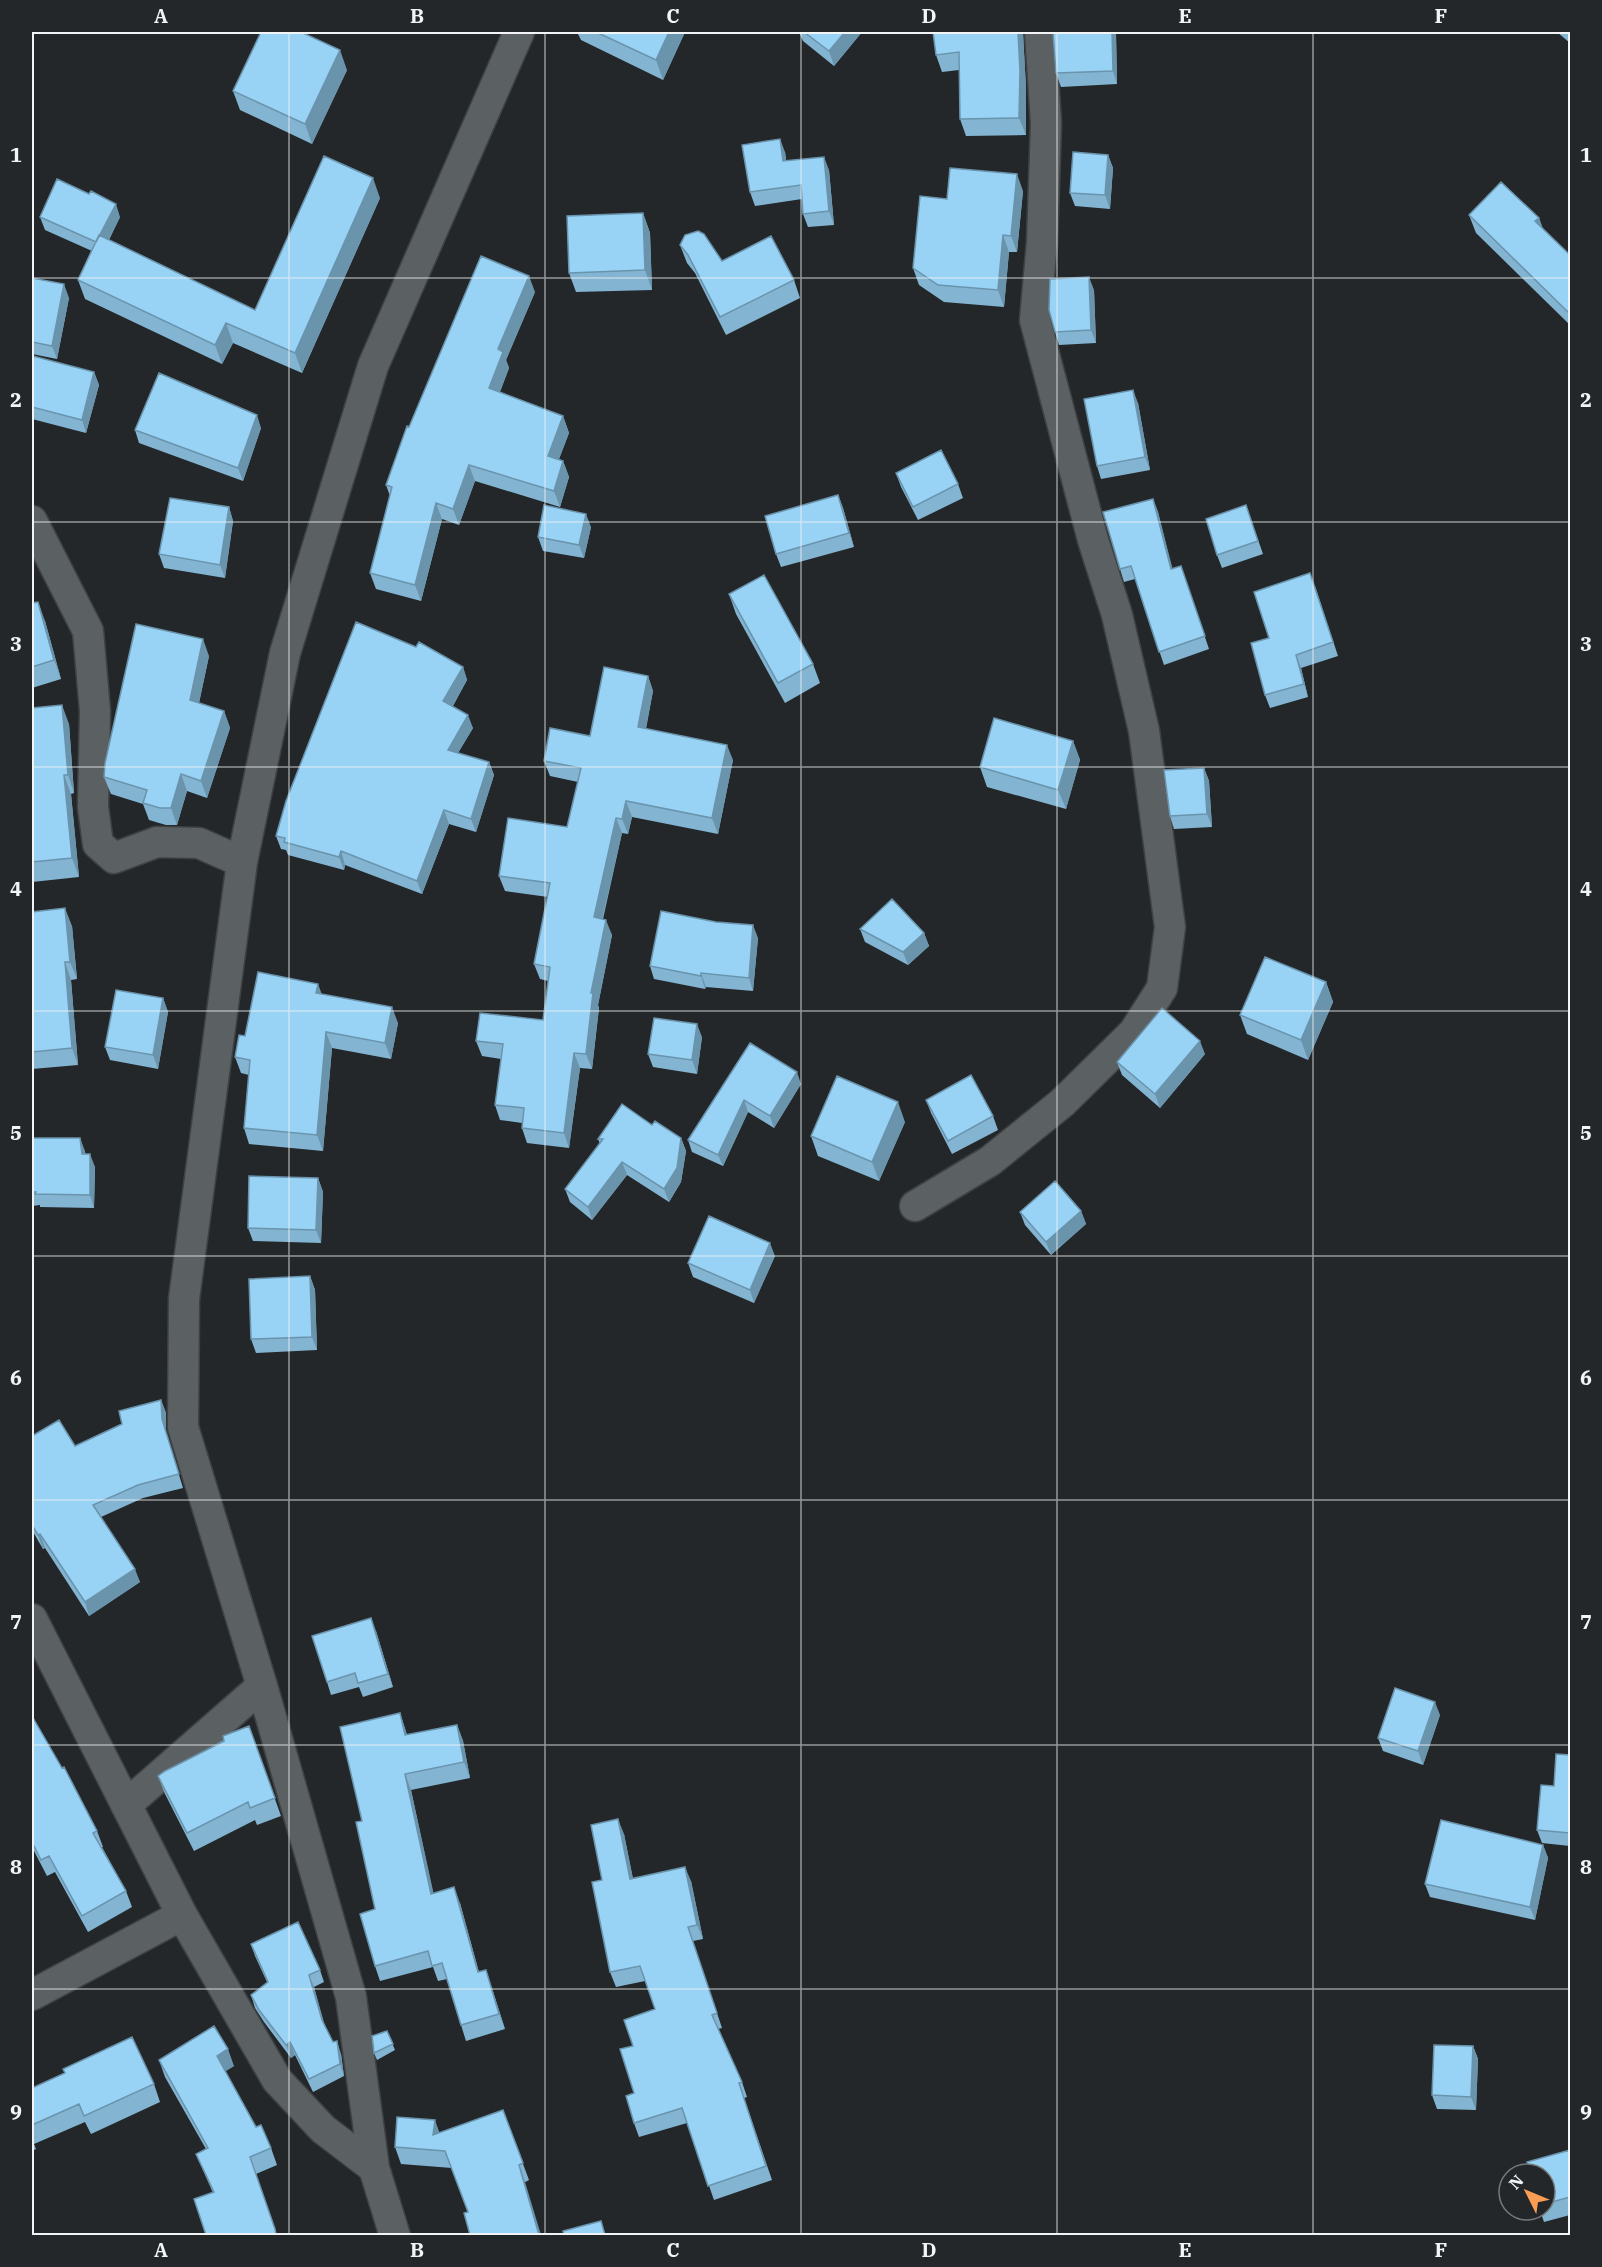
<svg xmlns="http://www.w3.org/2000/svg" width="1602" height="2267" font-family="'IBM Plex Serif',serif">
  <rect width="100%" height="100%" fill="#232729"/>
  <g fill="none" stroke-linecap="round" stroke-linejoin="round">
    <defs>
      <path id="minor" d="M32,521L88,631L95,711L93,807L98,844L114,858L157,842L199,843L242,862
        M915,1206L990,1161L1062,1103L1134,1032L1162,988L1170,927L1144,731L1117,615L1093,540L1035,320L1042,242L1046,123L1040,32
        M32,1619L182,1915L277,2080L323,2129L374,2168
        M126,1805L262,1686
        M32,1995L182,1915
        M395,2236L374,2168L351,1997L262,1686L183,1427L184,1299L242,862L285,653L373,366L519,32"/>
    </defs>
    <!-- minor casing -->
    <use href="#minor" stroke="#3f4244" stroke-width="33"/>
    <!-- minor -->
    <use href="#minor" stroke="#5b6063" stroke-width="30"/>
  </g>
  <!-- wall -->
  <path fill="#83b5d3" d="M577,32H685L663,80L581,40Z
    M799,32H862L834,66L803,41Z
    M1557,32H1570V43Z
    M1023,33L1026,88V135L966,136L960,119L959,70L942,72L936,55Z
    M1116,33L1117,84L1061,87L1056,73Z
    M347,70L312,144L240,110L233,91Z
    M785,152L786,160L829,170L834,225L808,227L803,214L802,199L755,206L750,192Z
    M1108,155L1113,168L1110,209L1075,206L1070,193Z
    M1023,191L1017,252H1009L1004,307L944,302L919,285L913,268L947,199Z
    M380,198L302,373L233,343L222,364L85,299L78,280L92,251L45,230L40,217H120L109,240L255,310Z
    M643,213L650,233L652,290L576,292L569,273Z
    M1469,215L1539,218L1543,229L1570,255V325L1476,233Z
    M680,245L722,261L794,280L800,298L726,335L695,273L687,263Z
    M32,278L69,298L57,359L32,354Z
    M1094,290L1096,343L1059,345L1055,332Z
    M535,292L506,360L509,368L500,392L563,416L569,433L559,459L563,461L569,477L560,507L475,481L459,525L442,519L421,601L376,589L370,573L390,496L386,485Z
    M32,363L94,372L99,385L86,433L32,419Z
    M1138,403L1150,470L1101,479L1097,466Z
    M261,428L243,481L139,443L135,430Z
    M896,473L958,484L963,498L918,520L901,487Z
    M838,495L843,508L854,547L781,567L776,554Z
    M1153,499L1158,512L1172,569L1181,566L1209,649L1164,665L1135,579L1124,582L1120,569Z
    M1246,505L1263,554L1222,568L1217,555Z
    M229,507L233,521L225,578L164,568L159,554Z
    M591,527L584,558L543,551L538,537Z
    M1315,586L1338,656L1301,668L1308,697L1270,708L1265,695L1269,638Z
    M729,594L813,664L820,683L785,703L736,614Z
    M32,601V604L45,621L61,679L32,688Z
    M209,656L199,703L224,711L230,728L207,798L187,791L177,825H166L149,820L143,804L111,794L104,777Z
    M463,667L467,680L453,706L473,728L458,753L489,762L494,775L476,832L449,824L422,894L345,865L344,870L288,855L286,850L281,849L276,836Z
    M648,676L653,691L646,729L733,760L718,834L632,817L628,834L622,833L603,919L612,935L598,1005L599,1008L592,1069L580,1068L569,1148L527,1143L522,1128V1123L500,1120L495,1105L501,1059L482,1056L476,1041L543,1020L548,981L540,979L534,964L548,897L505,891L499,876L567,827L578,782L550,776L544,761L590,736Z
    M32,708L69,724L74,793L71,794L79,877L32,882Z
    M1073,741L1080,760L1066,809L987,787L980,767Z
    M1204,768L1209,781L1212,827L1174,829L1170,816Z
    M32,912L72,926L77,979L71,980L78,1065L32,1069Z
    M860,929L924,933L929,946L908,965L865,942Z
    M758,938L753,991L706,987L705,989L654,979L650,966Z
    M1326,982L1333,1002L1308,1060L1247,1034L1240,1015Z
    M322,994L398,1023L391,1059L332,1048L323,1151L249,1144L244,1128L249,1075L241,1073L235,1057L245,1036Z
    M163,998L168,1012L158,1069L110,1060L105,1047Z
    M702,1037L697,1074L653,1067L648,1054Z
    M750,1043L801,1084L774,1128L748,1112L723,1166L692,1152L688,1140Z
    M1205,1054L1160,1108L1122,1075L1117,1062Z
    M926,1100L993,1116L998,1130L952,1154L931,1113Z
    M905,1122L879,1181L818,1156L811,1136Z
    M652,1125L681,1138L686,1151L681,1182L669,1202L627,1175L592,1220L570,1202L565,1189L600,1144L598,1139Z
    M32,1135V1138L85,1151V1154L95,1167L94,1208L40,1207V1205L32,1206Z
    M318,1178L323,1192L321,1243L253,1241L248,1228Z
    M1081,1211L1086,1224L1051,1255L1025,1225L1020,1212Z
    M775,1256L754,1303L693,1277L688,1263Z
    M310,1276L315,1290L317,1350L256,1353L251,1339Z
    M161,1400L166,1413V1432L183,1488L143,1498L101,1517L140,1582L89,1616L45,1548L43,1549L32,1530V1436L75,1446L122,1424Z
    M376,1631L393,1687L363,1697L359,1687L331,1695L327,1682Z
    M400,1713L407,1735L457,1725L463,1741L470,1778L411,1790L433,1893L460,1903L479,1972L486,1970L505,2029L466,2041L461,2025L447,1979L438,1981L433,1967L380,1981L375,1966V1909L362,1821Z
    M1440,1715L1423,1765L1383,1751L1378,1738Z
    M32,1716L97,1831L103,1847H102L126,1891L132,1907L88,1932L55,1872L47,1876L32,1847Z
    M249,1726L281,1816L257,1825L255,1820L194,1851L165,1794L158,1776Z
    M1570,1755V1846L1542,1843L1537,1830Z
    M624,1834L633,1879L691,1881L703,1939L693,1941L722,2028L718,2029L742,2082L747,2097L744,2098L772,2180L714,2200L687,2123L639,2137L634,2123L633,2046L655,2009L645,1981L616,1987L610,1972L602,1880Z
    M1543,1845L1548,1858L1535,1920L1430,1897L1425,1884Z
    M251,1944L320,1970L324,1982L314,1987L324,2025L333,2042L341,2054L344,2076L313,2092L295,2055L291,2058L264,2022L255,2008L251,1995L267,1982L255,1956Z
    M387,2031L395,2050L377,2060L374,2053Z
    M1473,2046L1478,2059L1476,2110L1437,2109L1432,2095Z
    M159,2060L234,2066L225,2071L256,2127L271,2148L277,2165L256,2174L277,2235H206L213,2193L196,2154L206,2149L165,2077Z
    M154,2084L160,2102L91,2134L85,2122L34,2144L36,2149L32,2151V2088Z
    M503,2110L529,2180L468,2212L452,2168L401,2164L395,2147L439,2133Z
    M1570,2150V2215L1544,2222L1540,2210H1545V2174Z"/>
  <!-- shaded-wall -->
  <path fill="#6a93ac" d="M669,32H685L663,80L656,60Z
    M845,32H862L834,66L829,51Z
    M1018,32H1023L1026,88V135L1019,118Z
    M1112,32H1115L1116,33L1117,84L1113,71Z
    M340,50L347,70L312,144L305,124Z
    M780,139L785,152L788,174L783,161Z
    M1108,155L1113,168L1110,209L1105,195Z
    M824,157L829,170L834,225L829,211Z
    M1017,174L1023,191L1017,252L1011,236Z
    M373,178L380,198L302,373L295,353Z
    M116,204L120,217L101,255L96,242Z
    M643,213L650,233L652,290L645,270Z
    M1539,218L1545,235L1535,221Z
    M1003,235L1009,252L1004,307L998,290Z
    M529,276L535,292L506,360L509,368L495,404L489,388L498,349Z
    M1089,277L1094,290L1096,343L1091,330Z
    M64,284L69,298L57,359L52,346Z
    M226,323L233,343L222,364L215,345Z
    M94,372L99,385L86,433L82,420Z
    M1133,390L1138,403L1150,470L1145,457Z
    M257,415L261,428L243,481L238,468Z
    M563,416L569,433L554,472L548,456Z
    M563,461L569,477L560,507L554,491Z
    M469,465L475,481L459,525L453,509Z
    M838,495L843,508L854,547L849,533Z
    M1153,499L1158,512L1176,582L1171,569Z
    M436,503L442,519L421,601L415,585Z
    M229,507L233,521L225,578L220,565Z
    M586,514L591,527L584,558L579,545Z
    M38,602L45,621L61,679L54,660Z
    M203,639L209,656L196,717L190,700Z
    M1296,655L1301,668L1308,697L1304,684Z
    M463,667L467,680L448,714L443,701Z
    M648,676L653,691L643,742L638,727Z
    M62,705L69,724L74,793L68,775Z
    M224,711L230,728L207,798L201,781Z
    M468,715L473,728L452,763L448,750Z
    M1073,741L1080,760L1066,809L1058,790Z
    M727,745L733,760L718,834L712,818Z
    M489,762L494,775L476,832L471,819Z
    M1204,768L1209,781L1212,827L1207,814Z
    M181,774L187,791L177,825L171,808Z
    M64,775L71,794L79,877L72,858Z
    M626,801L632,817L628,834L622,819Z
    M444,810L449,824L422,894L417,881Z
    M616,818L622,833L599,933L594,917Z
    M341,851L345,865L344,870L339,857Z
    M65,908L72,926L77,979L70,962Z
    M606,920L612,935L598,1005L599,1008L592,1069L586,1054L591,993Z
    M753,925L758,938L753,991L749,978Z
    M924,933L929,946L908,965L903,952Z
    M65,962L71,980L78,1065L72,1048Z
    M701,973L706,987L705,989L701,976Z
    M1326,982L1333,1002L1308,1060L1301,1040Z
    M318,984L324,1000L316,993Z
    M163,998L168,1012L158,1069L153,1055Z
    M392,1007L398,1023L391,1059L385,1043Z
    M697,1024L702,1037L697,1074L692,1060Z
    M326,1032L332,1048L323,1151L317,1135Z
    M1200,1041L1205,1054L1160,1108L1155,1094Z
    M574,1053L580,1068L569,1148L564,1133Z
    M797,1072L801,1084L774,1128L770,1116Z
    M744,1100L748,1112L723,1166L718,1155Z
    M898,1102L905,1122L879,1181L872,1162Z
    M80,1138L85,1151L87,1167L82,1154Z
    M681,1138L686,1151L681,1182L669,1202L664,1189Z
    M90,1154L95,1167L94,1208L90,1195Z
    M622,1162L627,1175L592,1220L588,1207Z
    M318,1178L323,1192L321,1243L316,1230Z
    M1081,1211L1086,1224L1051,1255L1046,1242Z
    M770,1243L775,1256L754,1303L750,1290Z
    M310,1276L315,1290L317,1350L312,1337Z
    M161,1400L166,1413V1432L183,1488L162,1419Z
    M40,1534L45,1548L43,1549L38,1535Z
    M135,1569L140,1582L89,1616L85,1602Z
    M371,1618L376,1631L393,1687L388,1674Z
    M1435,1702L1440,1715L1423,1765L1418,1751Z
    M400,1713L405,1728L411,1751L405,1735Z
    M457,1725L463,1741L470,1778L464,1762Z
    M405,1774L411,1790L437,1909L431,1894Z
    M618,1819L624,1834L636,1894L630,1879Z
    M1543,1845L1548,1858L1535,1920L1530,1907Z
    M685,1867L691,1881L703,1939L697,1925Z
    M454,1887L460,1903L483,1988L478,1972Z
    M486,1970L491,1985L505,2029L499,2014Z
    M309,1975L314,1987L327,2033L322,2020Z
    M337,2041L341,2054L344,2076L340,2064Z
    M290,2042L295,2055L291,2058L286,2045Z
    M1473,2046L1478,2059L1476,2110L1471,2097Z
    M228,2049L234,2066L223,2073L217,2056Z
    M435,2120L441,2137L433,2135Z
    M519,2165L525,2182L541,2235H539Z"/>
  <!-- building -->
  <path fill="#98d2f5" stroke="#6a93ac" stroke-width="1.5" d="M261,32H301L340,50L305,124L233,91Z
    M596,32H669L656,60Z
    M804,32H845L829,51Z
    M933,32H1018L1020,71L1019,118L960,119L959,52L936,55Z
    M1053,32H1112L1113,71L1056,73Z
    M780,139L783,161L824,157L829,211L803,214L801,185L750,192L742,145Z
    M1073,152L1108,155L1105,195L1070,193Z
    M324,156L373,178L295,353L226,323L215,345L78,280L99,235L255,310Z
    M950,168L1017,174L1011,236L1003,235L998,290L938,285L913,268L920,196L947,199Z
    M57,179L89,194L91,191L116,204L96,242L40,217Z
    M1501,182L1539,218L1535,221L1570,255V314L1469,215Z
    M643,213L645,270L569,273L567,216Z
    M698,231L704,234L722,261L771,236L794,280L720,317L688,255L680,245L685,235Z
    M481,256L529,276L498,349L503,352L489,388L563,416L548,456L563,461L554,491L469,465L453,509L436,503L415,585L370,573L392,487L386,485L407,426L409,427Z
    M1089,277L1091,330L1055,332L1049,310L1050,279Z
    M32,278L64,284L52,346L32,342Z
    M33,356L94,372L82,420L32,407V363Z
    M159,373L257,415L238,468L135,430Z
    M1133,390L1145,457L1097,466L1084,399Z
    M941,450L958,484L913,507L896,473Z
    M838,495L849,533L776,554L765,516Z
    M170,498L229,507L220,565L159,554Z
    M1153,499L1171,569L1181,566L1205,636L1159,652L1131,566L1120,569L1103,512Z
    M544,505L586,514L579,545L538,537Z
    M1246,505L1258,541L1217,555L1206,519Z
    M1310,573L1333,642L1296,655L1304,684L1265,695L1251,643L1269,638L1254,592Z
    M764,575L813,664L778,683L729,594Z
    M38,602L54,660L32,667V603Z
    M356,622L416,647L419,642L463,667L443,701L468,715L448,750L489,762L471,819L444,810L417,881L341,851L339,857L284,842L285,838L276,836L286,801Z
    M136,624L203,639L190,700L224,711L201,781L181,774L171,808H160L143,803L147,790L104,777L105,763Z
    M604,667L648,676L638,727L727,745L712,818L626,801L622,819L616,818L594,917L606,920L591,993H593L586,1054L574,1053L564,1133L522,1128L524,1108L495,1105L503,1044L476,1041L480,1013L543,1020L550,967L534,964L550,883L499,876L508,818L567,827L581,768L544,761L550,728L590,736Z
    M62,705L68,775H64L72,858L32,862V708Z
    M994,718L1073,741L1058,790L980,767Z
    M1204,768L1207,814L1170,816L1164,770Z
    M892,899L924,933L903,952L860,929Z
    M65,908L70,962H65L72,1048L32,1052V912Z
    M661,911L716,922L753,925L749,978L701,973V976L650,966Z
    M1265,957L1326,982L1301,1040L1240,1015Z
    M258,972L318,984L316,993L392,1007L385,1043L326,1032L317,1135L244,1128L250,1060L235,1057L239,1035L245,1036Z
    M116,990L163,998L153,1055L105,1047Z
    M1162,1008L1200,1041L1155,1094L1117,1062Z
    M654,1018L697,1024L692,1060L648,1054Z
    M750,1043L797,1072L770,1116L744,1100L718,1155L688,1140Z
    M971,1075L993,1116L948,1141L926,1100Z
    M837,1076L898,1102L872,1162L811,1136Z
    M622,1104L652,1125L655,1121L681,1138L677,1168L664,1189L622,1162L588,1207L565,1189L603,1139H598Z
    M32,1138H80L82,1154H90V1195L35,1194L36,1192H32Z
    M249,1176L318,1178L316,1230L248,1228Z
    M1055,1181L1081,1211L1046,1242L1020,1212Z
    M709,1216L770,1243L750,1290L688,1263Z
    M310,1276L312,1337L251,1339L249,1279Z
    M161,1400L162,1419L179,1474L138,1485L93,1505L135,1569L85,1602L40,1534L38,1535L32,1525V1436L59,1420L75,1446L122,1424L119,1411Z
    M371,1618L388,1674L358,1683L355,1673L327,1682L312,1636Z
    M1395,1688L1435,1702L1418,1751L1378,1738Z
    M400,1713L405,1735L457,1725L464,1762L405,1774L431,1894L454,1887L478,1972L486,1970L499,2014L461,2025L442,1963L432,1966L428,1951L375,1966L360,1914L375,1909L356,1822L362,1821L340,1727Z
    M32,1716L62,1768L64,1767L97,1831L93,1833L126,1891L82,1916L49,1856L41,1860L32,1842Z
    M249,1726L275,1798L250,1808L248,1802L187,1833L158,1776L165,1771L224,1741L223,1736Z
    M1556,1754L1570,1755V1833L1537,1830L1541,1785L1554,1786Z
    M618,1819L630,1879L685,1867L697,1925L688,1927L717,2013L712,2015L742,2082L739,2083L766,2166L708,2186L682,2108L634,2123L626,2096L634,2093L620,2049L633,2046L624,2020L655,2009L640,1966L610,1972L592,1882L602,1880L591,1825Z
    M1441,1820L1543,1845L1530,1907L1425,1884Z
    M298,1922L320,1970L309,1975L322,2020L333,2042L337,2041L340,2064L309,2079L290,2042L286,2045L259,2010L251,1995L268,1982L251,1944Z
    M214,2026L228,2049L217,2056L256,2127L261,2125L271,2148L250,2157L275,2229L276,2235H206L194,2199L214,2192L196,2154L208,2148L159,2060Z
    M387,2031L393,2044L374,2053L372,2036Z
    M132,2037L154,2084L84,2116L79,2104L32,2125V2088L65,2073L63,2069Z
    M1434,2045L1473,2046L1471,2097L1432,2095Z
    M503,2110L523,2163L519,2165L539,2235H470L464,2213L468,2212L445,2151L395,2147L397,2117L435,2120L433,2135Z
    M1570,2150V2197L1545,2204V2174H1530L1527,2162Z
    M601,2221L605,2235H564L563,2231Z"/>
  <!-- grid -->
  <path fill="none" stroke="#f2f4f6" stroke-width="1.5" stroke-opacity="0.55" d="M289,32V2236M545,32V2236M801,32V2236M1057,32V2236M1313,32V2236M32,278H1570M32,522H1570M32,767H1570M32,1011H1570M32,1256H1570M32,1500H1570M32,1745H1570M32,1989H1570"/>
  <!-- border -->
  <rect width="1602" height="2267" fill="none" stroke="#232729" stroke-width="66"/>
  <!-- north arrow -->
  <g transform="translate(1527 2192) rotate(313)"><circle r="28" fill="#232729" stroke="#76797b" stroke-width="1.5"/>
  <path d="M0-4.5L10 22L0 15L-10 22Z" fill="#fc9d54"/>
  <text y="-9" font-size="16" font-weight="bold" text-anchor="middle" fill="#f2f4f6">N</text>
  </g>
  <rect x="33" y="33" width="1536" height="2201" fill="none" stroke="#f2f4f6" stroke-width="2"/>
  <g font-size="20" text-anchor="middle" font-weight="bold" fill="#f2f4f6">
    <text x="161" y="23">A</text>
    <text x="417" y="23">B</text>
    <text x="673" y="23">C</text>
    <text x="929" y="23">D</text>
    <text x="1185" y="23">E</text>
    <text x="1441" y="23">F</text>
    <text x="16" y="162">1</text>
    <text x="1586" y="162">1</text>
    <text x="16" y="407">2</text>
    <text x="1586" y="407">2</text>
    <text x="16" y="651">3</text>
    <text x="1586" y="651">3</text>
    <text x="16" y="896">4</text>
    <text x="1586" y="896">4</text>
    <text x="16" y="1140">5</text>
    <text x="1586" y="1140">5</text>
    <text x="16" y="1385">6</text>
    <text x="1586" y="1385">6</text>
    <text x="16" y="1629">7</text>
    <text x="1586" y="1629">7</text>
    <text x="16" y="1874">8</text>
    <text x="1586" y="1874">8</text>
    <text x="16" y="2119">9</text>
    <text x="1586" y="2119">9</text>
    <text x="161" y="2257">A</text>
    <text x="417" y="2257">B</text>
    <text x="673" y="2257">C</text>
    <text x="929" y="2257">D</text>
    <text x="1185" y="2257">E</text>
    <text x="1441" y="2257">F</text>
  </g>
</svg>
